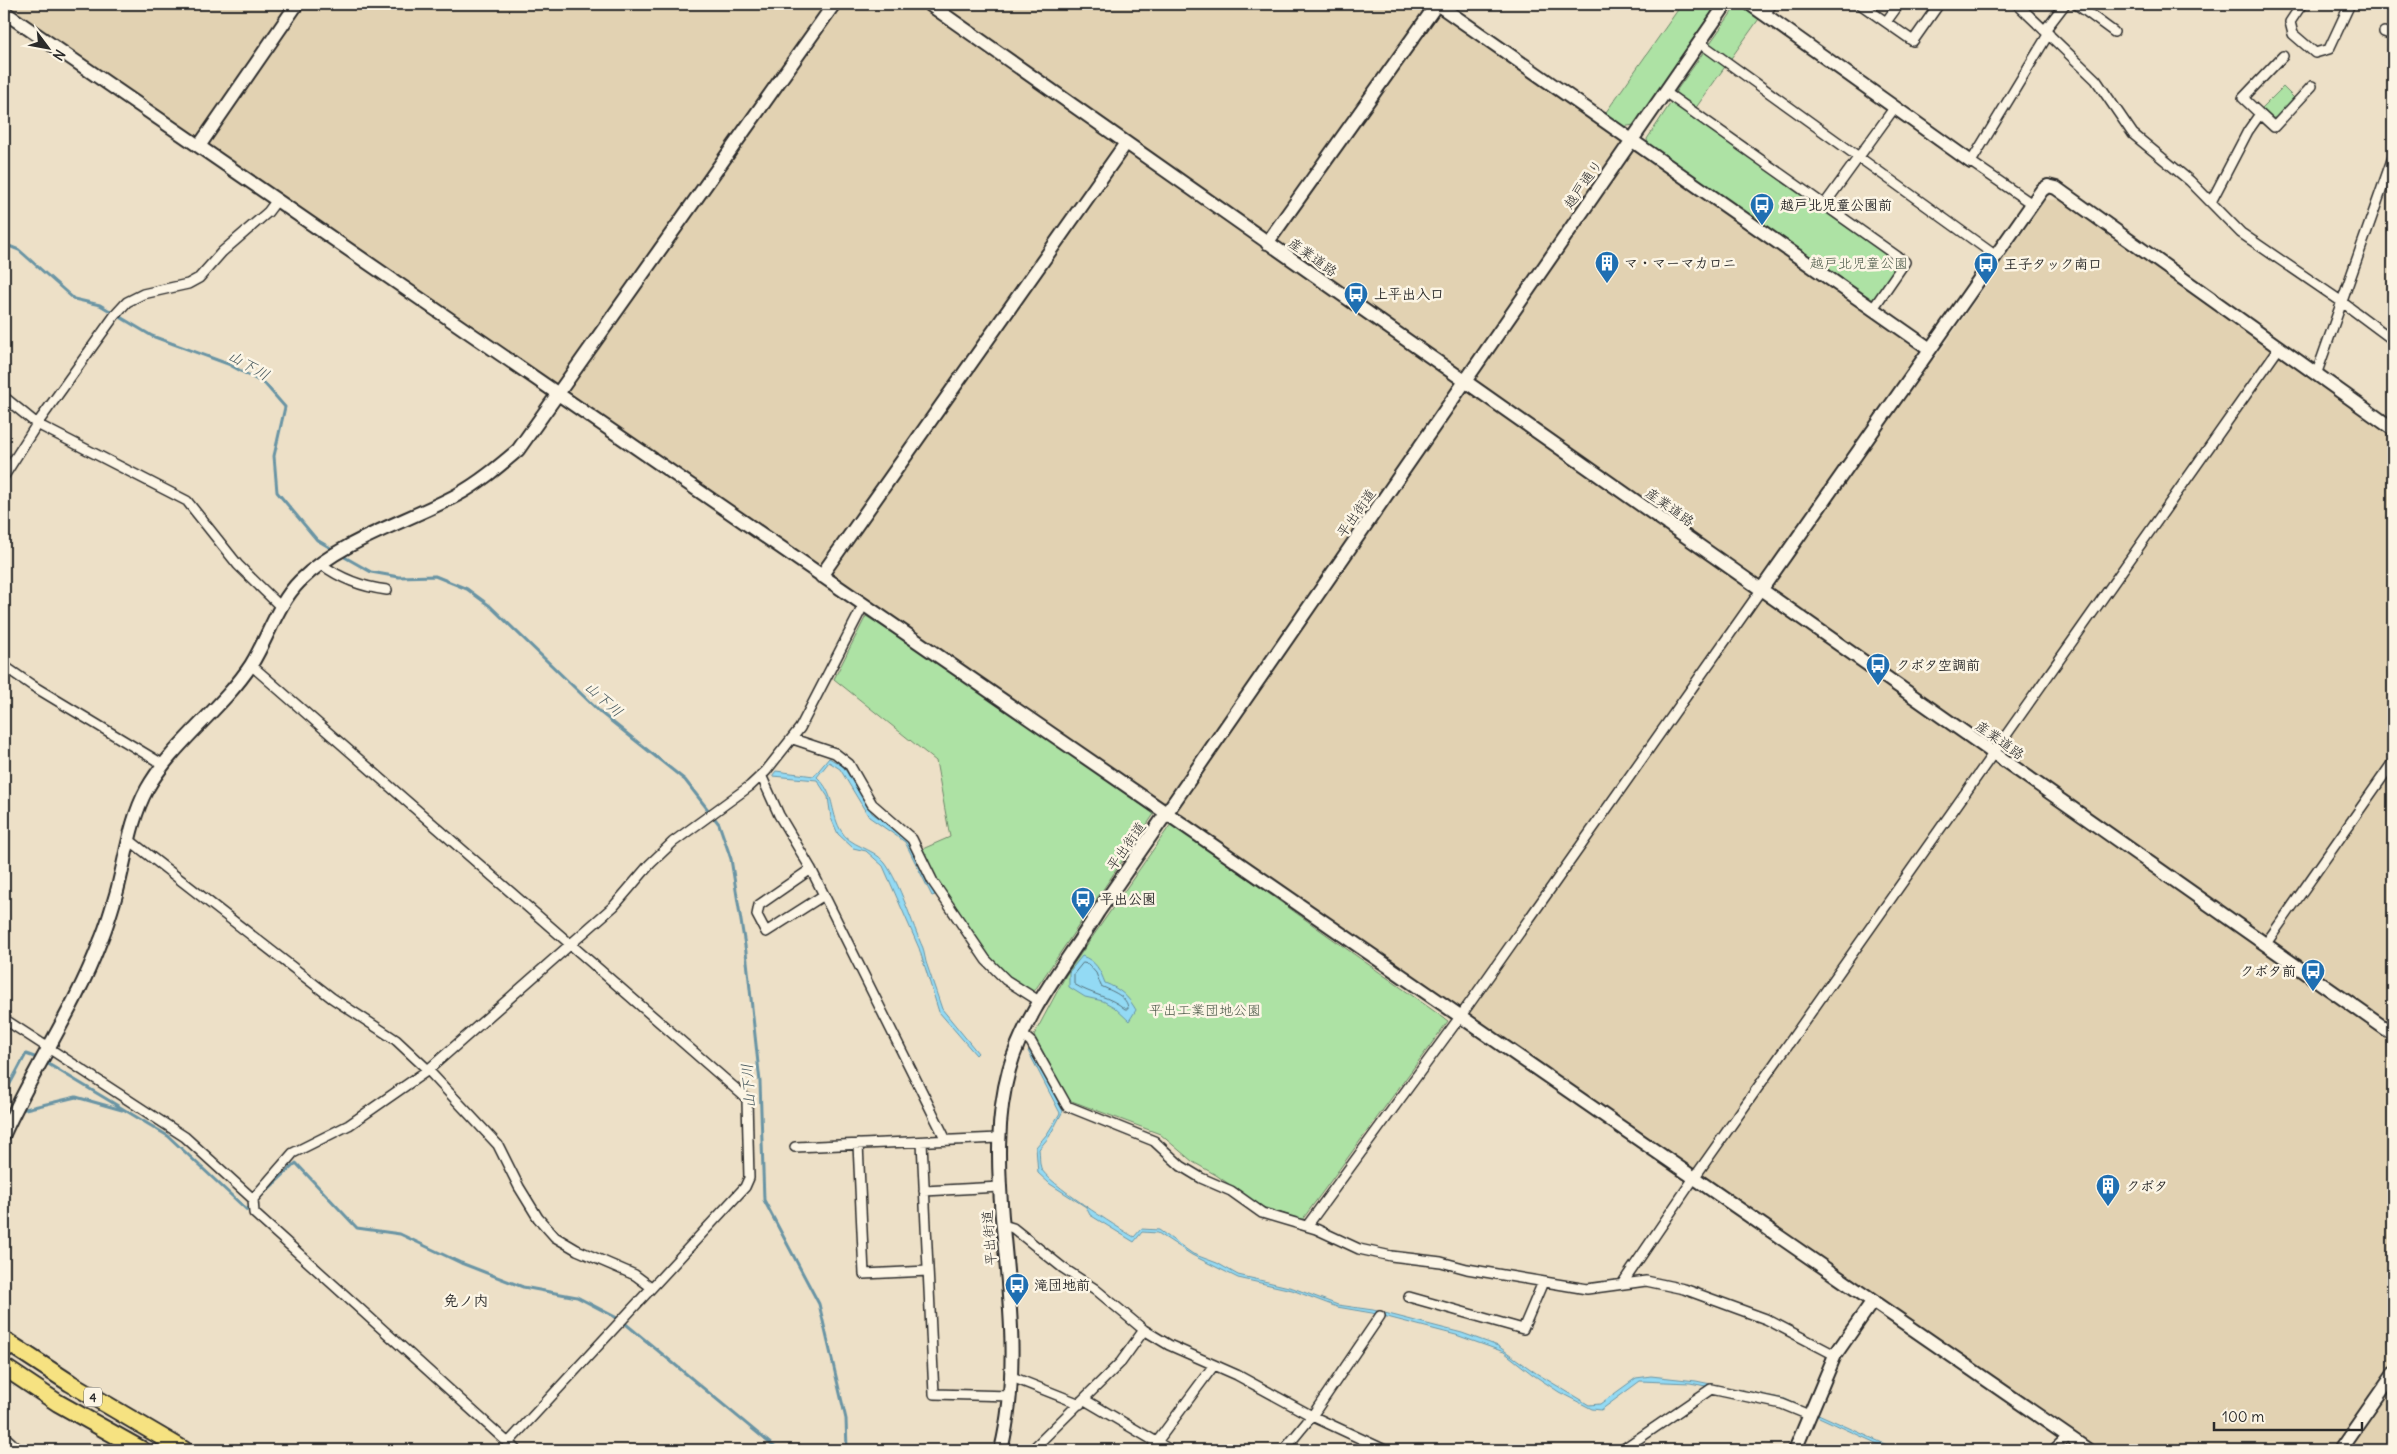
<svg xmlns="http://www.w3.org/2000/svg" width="2397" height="1454" font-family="Delius,'Klee One',sans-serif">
  <rect width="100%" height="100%" fill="#ede0c7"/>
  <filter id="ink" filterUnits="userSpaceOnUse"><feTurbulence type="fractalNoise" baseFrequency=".02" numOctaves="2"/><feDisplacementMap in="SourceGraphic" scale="10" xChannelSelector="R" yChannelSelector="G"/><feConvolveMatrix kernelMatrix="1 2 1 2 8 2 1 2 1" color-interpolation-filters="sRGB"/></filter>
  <g filter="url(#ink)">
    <!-- built -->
    <path fill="#e2d2b2" d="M4,4H1428L1934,360L2045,200L2061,199L2393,435V1450H2101Z"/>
    <!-- green -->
    <path fill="#ade2a4" stroke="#6c8668" d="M1682,4H1717L1634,125L1622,127L1604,115Z
      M1744,4L1761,16L1695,109L1674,94L1737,5Z
      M2283,87L2295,99L2277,118H2272L2262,108Z
      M1672,101L1903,262L1873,304L1648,145L1647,139Z
      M866,616L963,679L1154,814L1031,996L1006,980L979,949L918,851L950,837L936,761L834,679Z
      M1171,824L1448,1021L1302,1220L1260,1206L1216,1175L1193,1162L1160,1134L1069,1100L1034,1035L1066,975Z"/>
    <!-- water -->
    <path fill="#93daf4" stroke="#6994a4" d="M829,758L843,766L872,813L909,839L935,895L932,896L905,842L869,817L840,769L829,762L817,777C835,794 830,810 840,829C850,848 872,846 885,863C900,883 912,924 923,948L926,962L942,1009L978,1053L976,1055L939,1012L919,948L883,866L866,851L853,848L838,834L831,818L828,797L817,780L772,776L776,771L814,776Z
      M1082,956C1096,961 1100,970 1105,983C1120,989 1128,996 1136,1010L1129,1021L1114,1007L1103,1001L1085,997L1069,987V972Z
      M1030,1049L1063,1111L1049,1137L1039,1149C1040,1155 1039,1163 1041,1168C1046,1182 1118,1228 1134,1237L1141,1229L1159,1230L1193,1254L1217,1263L1238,1275L1293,1288L1338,1305L1373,1310L1462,1333L1498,1346L1536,1373L1589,1405L1600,1404L1636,1378L1651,1376L1696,1381L1785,1399L1898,1450H1891L1784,1401L1690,1383L1640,1381L1601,1410L1592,1409L1559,1392L1532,1374L1504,1352L1456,1335L1372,1313L1337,1307L1292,1290L1238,1278L1192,1255L1158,1233L1142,1232L1134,1242L1090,1215L1086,1207L1050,1184L1038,1173L1036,1147L1047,1134L1060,1113L1028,1051Z"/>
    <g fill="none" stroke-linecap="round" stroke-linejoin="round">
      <!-- shore -->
      <path stroke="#55717b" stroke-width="1" d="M1083,963L1088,964L1096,973L1101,986C1111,991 1128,996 1128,1009H1125C1110,996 1091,995 1074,984V974Z"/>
      <!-- stream -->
      <path stroke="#6994a4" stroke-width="3" d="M4,244L19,250L74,299L100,305L152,336L228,364L265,384L285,407L274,456L277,492L317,540L334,550
        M341,555L371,572L399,577L435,576L467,589L490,606L601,713L685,780L719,824L731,859L746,952L760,1082L764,1200L819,1304L846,1419L847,1450
        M45,1062L168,1136L247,1210L252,1204
        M4,1095L26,1054L40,1059
        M21,1110L76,1097L122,1110
        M260,1197L296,1163L357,1228L400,1234L461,1263L523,1287L577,1297L621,1320L778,1450"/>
      <defs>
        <path id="street" d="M1860,4L1913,41L1939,4
          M2017,4L2096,80L2133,134L2190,181L2241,233L2342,302L2393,340
          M2076,4L2114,32
          M2302,4L2290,22L2293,34L2315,53L2329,49L2350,4
          M1765,14L1772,4
          M1886,22L1899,4
          M2045,30L2065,4
          M2384,32L2393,35
          M1699,42L1996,256
          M1665,92L1905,262L1872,310
          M2260,114L2243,98L2283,56
          M2211,202L2248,131L2260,114L2274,127L2312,86
          M2032,204L1971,162L2049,33
          M1824,205L1895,107
          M2316,375L2393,157
          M4,397L37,424L187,501L238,565L281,607
          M4,476L37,424L115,315L127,302L143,294L188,284L199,278L222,252L268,212L277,200
          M321,564C341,579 362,587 387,590
          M251,665L744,1096L747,1100L749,1178L745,1187L508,1443
          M4,666L33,686L164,765
          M793,739L835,753L849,764L872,804L912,839L933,882L986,960L1006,980L1039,1001
          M761,775L779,815L811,869
          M128,839L332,998L396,1040L428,1070L498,1145L519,1187L538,1218L555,1237L577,1250L635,1275L651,1287
          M824,895L766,932L757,915L759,905L811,869L824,895L946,1140
          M2265,945L2393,762
          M4,1019L185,1137L253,1199L254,1213L516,1450
          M1022,1034L1031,1042L1067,1106L1154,1141L1181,1166L1201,1178L1231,1191L1262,1213L1316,1229L1359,1249L1391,1256L1441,1262L1467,1269L1587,1289L1646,1281L1684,1289L1766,1319L1835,1355
          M922,1142L934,1394L1011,1396
          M858,1144L864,1274L928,1271
          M795,1147L999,1138
          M924,1191L1000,1187
          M253,1199L293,1153L349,1125L428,1070L614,906L650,864L673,842L750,786L766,771L800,728L864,604
          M1003,1225L1013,1228L1063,1268L1095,1289L1144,1330L1169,1345L1237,1375L1312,1416L1385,1450
          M1307,1226L1460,1017L1761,590
          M1622,1284L1694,1178L2279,348
          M1409,1297L1523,1329L1543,1282
          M1012,1377L1080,1404
          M1085,1400L1170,1450
          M4,1436L19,1450
          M1032,1450L1121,1362L1144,1330
          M1151,1450L1214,1365
          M1284,1450L1312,1416L1380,1316
          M1622,1450L1711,1389L1782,1404L1809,1415
          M2053,1450L2068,1436"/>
        <path id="secondary" d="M929,4L2393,1034
          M1437,4L1930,349
          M1750,4L1971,162
          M4,12C699,490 1394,970 2088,1450
          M199,146L297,4
          M1267,243L1437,4
          M821,576L1126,143
          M1761,590L2042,190L2048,186L2056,188L2393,429
          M4,1134C33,1069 75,1009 100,942C107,926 112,908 117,891C126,857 130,820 147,789C172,744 222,709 251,665C268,638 277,604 300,581C343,539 405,523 457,495C479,483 498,467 518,450L834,4
          M1001,1450C1020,1373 1009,1294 1002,1217C998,1167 996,1118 1009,1070C1025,1011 1067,963 1098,912L1726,4
          M1795,1450L1835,1355L1872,1302
          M2340,1450L2393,1374"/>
        <path id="highway" d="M4,1340L70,1383L184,1450
          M4,1367L58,1403L142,1450"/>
      </defs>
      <!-- street casing -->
      <use href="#street" stroke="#2b2b2b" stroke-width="12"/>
      <!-- secondary casing -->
      <use href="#secondary" stroke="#2b2b2b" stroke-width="16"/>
      <!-- highway casing -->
      <use href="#highway" stroke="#2b2b2b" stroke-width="20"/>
      <!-- street -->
      <use href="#street" stroke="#fcf5e5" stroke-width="9"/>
      <!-- secondary -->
      <use href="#secondary" stroke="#fcf5e5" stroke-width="12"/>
      <!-- highway -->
      <use href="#highway" stroke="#f6e281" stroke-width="16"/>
    </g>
  </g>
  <!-- icons -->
  <defs>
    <symbol id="bus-pin" viewBox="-11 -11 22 30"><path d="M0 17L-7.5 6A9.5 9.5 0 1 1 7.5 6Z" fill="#1f6fb2" stroke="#fcf5e5"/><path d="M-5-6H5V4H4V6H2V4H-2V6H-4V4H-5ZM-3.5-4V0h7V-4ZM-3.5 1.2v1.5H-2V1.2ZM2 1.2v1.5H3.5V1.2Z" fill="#fff"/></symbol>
    <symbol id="building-pin" viewBox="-11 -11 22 30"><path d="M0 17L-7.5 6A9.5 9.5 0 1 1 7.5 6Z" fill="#1f6fb2" stroke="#fcf5e5"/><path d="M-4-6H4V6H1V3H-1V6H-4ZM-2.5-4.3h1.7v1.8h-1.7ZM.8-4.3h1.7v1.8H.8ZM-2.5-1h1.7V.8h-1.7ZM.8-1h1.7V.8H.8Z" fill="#fff"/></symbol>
  </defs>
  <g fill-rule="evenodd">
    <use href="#bus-pin" x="1748" y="191" width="28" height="38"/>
    <use href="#building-pin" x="1593" y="249" width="28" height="38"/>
    <use href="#bus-pin" x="1972" y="250" width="28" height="38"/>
    <use href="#bus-pin" x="1342" y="280" width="28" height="38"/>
    <use href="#bus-pin" x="1864" y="651" width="28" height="38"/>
    <use href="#bus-pin" x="1069" y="885" width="28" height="38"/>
    <use href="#bus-pin" x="2299" y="957" width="28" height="38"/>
    <use href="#building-pin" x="2094" y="1172" width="28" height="38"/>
    <use href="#bus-pin" x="1003" y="1271" width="28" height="38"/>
  </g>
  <g text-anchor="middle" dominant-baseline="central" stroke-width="5" stroke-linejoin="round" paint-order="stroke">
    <!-- shield labels -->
    <rect fill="#fcf5e5" stroke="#6a6863" stroke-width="1" x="84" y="1387.5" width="18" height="19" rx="4"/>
    <g font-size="12" font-weight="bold" fill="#2b2b2b">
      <text x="93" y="1397">4</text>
    </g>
    <!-- street labels -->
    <g font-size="14" fill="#2b2b2b" stroke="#fcf5e5">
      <text transform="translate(1583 184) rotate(-55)">越戸通り</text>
      <text transform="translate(1313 257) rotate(35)">産業道路</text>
      <text transform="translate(1670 507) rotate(35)">産業道路</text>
      <text transform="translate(1356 513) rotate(-55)">平出街道</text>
      <text transform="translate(2000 740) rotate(35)">産業道路</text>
      <text transform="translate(1126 846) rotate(-55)">平出街道</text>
      <text transform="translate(989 1238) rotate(-94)">平出街道</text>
    </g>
    <!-- poi labels -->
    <g font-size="14" font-weight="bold" fill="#2b2b2b" stroke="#fcf5e5" text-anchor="start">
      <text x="1780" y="205">越戸北児童公園前</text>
      <text x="1624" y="263">マ・マーマカロニ</text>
      <text x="2004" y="264">王子タック南口</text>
      <text x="1374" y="294">上平出入口</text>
      <text x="1896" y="665">クボタ空調前</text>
      <text x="1100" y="899">平出公園</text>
      <text x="2296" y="971" text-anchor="end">クボタ前</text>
      <text x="2126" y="1186">クボタ</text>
      <text x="1034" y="1285">滝団地前</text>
    </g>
    <!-- park labels -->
    <g font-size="14" fill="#4c5949" stroke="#fcf5e5">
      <text x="1859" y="263">越戸北児童公園</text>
      <text x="1205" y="1010">平出工業団地公園</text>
    </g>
    <!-- water labels -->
    <g font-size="15" font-style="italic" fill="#45575d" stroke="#fcf5e5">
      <text transform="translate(249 365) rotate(30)">山下川</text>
      <text transform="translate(604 699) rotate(42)">山下川</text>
      <text transform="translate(748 1086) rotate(-94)">山下川</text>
    </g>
    <!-- neighbourhood labels -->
    <g font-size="15" font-weight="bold" fill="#2b2b2b" stroke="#fcf5e5">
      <text x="466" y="1300">免ノ内</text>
    </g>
  </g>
  <!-- margin -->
  <rect width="2397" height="1454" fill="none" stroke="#fcf5e5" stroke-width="20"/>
  <rect x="10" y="10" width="2377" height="1434" fill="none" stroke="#2b2b2b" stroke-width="2" filter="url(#ink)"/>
  <!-- north arrow -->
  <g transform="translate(48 48) rotate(122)" stroke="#fcf5e5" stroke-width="4" paint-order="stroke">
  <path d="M0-4L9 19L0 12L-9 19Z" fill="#2b2b2b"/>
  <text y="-8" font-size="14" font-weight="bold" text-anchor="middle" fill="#2b2b2b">N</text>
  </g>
  <!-- scale -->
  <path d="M2214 1422v8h148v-8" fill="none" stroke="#2b2b2b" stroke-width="2.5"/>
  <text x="2222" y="1422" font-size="15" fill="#2b2b2b" stroke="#fcf5e5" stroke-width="4" paint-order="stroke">100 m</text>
</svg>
